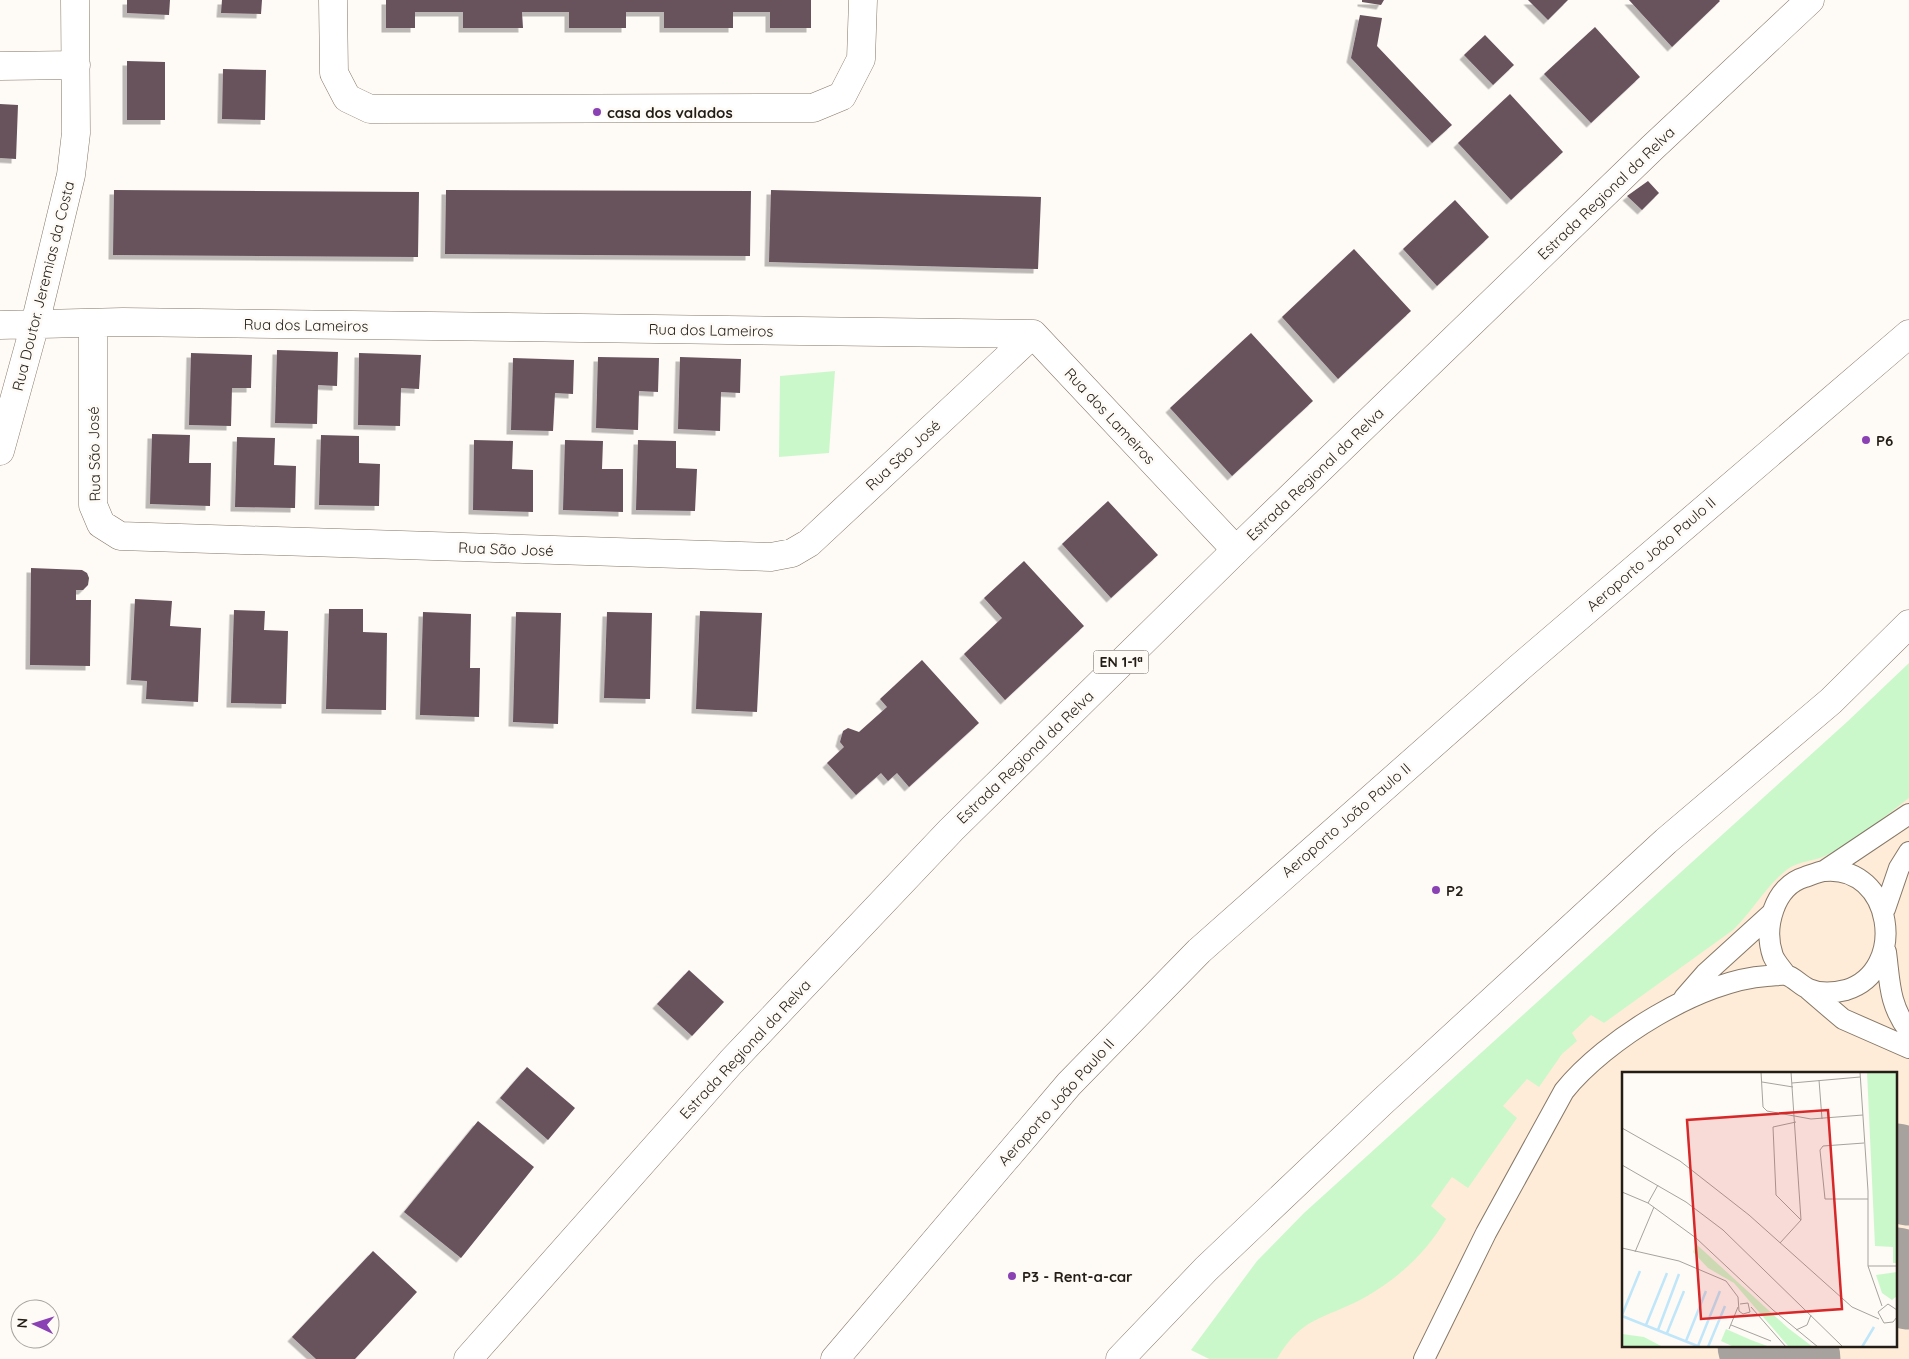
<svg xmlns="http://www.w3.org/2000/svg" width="1909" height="1359" font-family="Quicksand,sans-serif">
  <defs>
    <filter id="shadow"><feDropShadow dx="-4.5" dy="4.5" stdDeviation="0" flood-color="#0004"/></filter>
  </defs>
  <rect width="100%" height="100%" fill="#fefaf6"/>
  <!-- built -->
  <path fill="#feecd8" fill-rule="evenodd" d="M1909,698V1359H1243ZM1623,1073H1895V1345H1623Z"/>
  <!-- green -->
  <path fill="#cbf8cb" d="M835,371L829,453L779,457L780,376Z
    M1909,663V798C1883,818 1857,840 1827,855C1813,862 1798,860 1784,872C1765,888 1751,913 1733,930L1604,1023L1591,1015L1572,1033L1577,1041L1562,1054L1539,1087L1527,1079L1503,1106L1517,1118L1468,1188L1452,1177L1431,1206L1446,1219C1426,1253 1397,1280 1362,1299C1324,1319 1301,1317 1277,1359H1209L1191,1350L1257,1261L1304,1213L1848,721Z"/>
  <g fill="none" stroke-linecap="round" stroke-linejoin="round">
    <!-- taxiway -->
    <path stroke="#a8a29e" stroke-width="95" d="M1895,1171L1909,1178
      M1895,1275L1909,1282
      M1765,1345L1793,1359"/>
  </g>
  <!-- building -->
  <path fill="#67525d" filter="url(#shadow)" d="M127,0H170L169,15L127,13Z
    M222,0H262L261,14L221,13Z
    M386,0H811V28H770V12H733V28H664V12H626V28H569V12H522L523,28H463V12H415V28H386Z
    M1362,0H1384L1381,5L1362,2Z
    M1528,0H1568L1548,20Z
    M1629,0H1719L1720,1L1672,47Z
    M1360,15L1382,18L1377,46L1452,125L1432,143L1351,58Z
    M1595,27L1640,77L1591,123L1544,74Z
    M1485,35L1514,65L1493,85L1464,55Z
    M127,61L165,62V120H127Z
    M223,69L266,70L265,120L222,119Z
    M1510,94L1563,152L1511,200L1458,143Z
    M0,104L18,105L16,159L0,158Z
    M1648,181L1659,193L1642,210L1627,196Z
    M114,190L419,192L418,257L113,255Z
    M446,190L751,191L750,256L445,254Z
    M771,190L1041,197L1038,269L769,262Z
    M1455,200L1489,237L1437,286L1403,249Z
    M1354,249L1411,311L1338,379L1282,317Z
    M1251,333L1313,401L1232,476L1170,408Z
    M277,350L338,352L337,386L318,385L317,424L275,423Z
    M191,353L252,355L251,388H232L231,426L189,425Z
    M359,353L421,355L419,389L401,388L400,426L358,425Z
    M598,357L659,358L658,392L639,391L638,430L596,428Z
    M680,357L741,359L740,393L721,392L720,431L678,429Z
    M513,358L574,360L573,394L555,393L553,431L511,430Z
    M152,434L190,435L189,463H211L210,506L150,504Z
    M321,435L359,436V463L380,464L379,506L319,505Z
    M237,437L275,438L274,465L296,466L295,508L235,507Z
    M474,440L513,441L512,469L533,470V512L473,510Z
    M565,440L603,441L602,469H623V512L563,510Z
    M638,440L676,441V468L697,469L695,511L636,510Z
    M1108,501L1158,555L1111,598L1062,544Z
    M1024,561L1084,626L1005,700L964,654L1002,618L984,598Z
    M31,568L82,570L87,573L89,578L88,585L83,590H76V600H91L90,666L30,665Z
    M135,599L172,601L170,626L201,628L198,702L146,699L147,681L131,680Z
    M329,609H363V632L387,633L386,710L326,709Z
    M234,610L265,611L264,630L288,631L286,704L231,703Z
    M700,611L762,613L757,712L696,709Z
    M423,612L471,614L470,668H480L479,717L420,715Z
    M516,612L561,613L558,724L513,722Z
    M607,612L652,613L650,699L604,698Z
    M922,660L979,723L909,787L897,773L888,781L881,773L856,795L827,763L844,747L840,742L843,731L848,728L859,732L887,707L880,699Z
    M689,970L724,1002L692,1036L657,1004Z
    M527,1067L575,1108L548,1140L500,1098Z
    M478,1121L534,1167L461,1258L404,1212Z
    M373,1251L417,1292L355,1359H316L292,1337Z"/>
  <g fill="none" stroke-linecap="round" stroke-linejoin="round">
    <defs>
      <path id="service" d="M1824,871L1909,814
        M1885,909L1899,868L1909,852
        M1886,952C1890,983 1889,1005 1909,1031
        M1809,990L1843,1019L1909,1048
        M1684,998L1705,974L1771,914
        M1424,1359L1486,1233L1564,1091C1605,1040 1701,980 1767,976C1773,976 1781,974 1786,975C1794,977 1801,986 1809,989C1820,994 1834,993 1846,990C1909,971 1893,864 1824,871C1818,872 1811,875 1805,877C1774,886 1763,928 1773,956C1776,963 1782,969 1786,975"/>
      <path id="minor" d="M333,0L334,73L347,98L370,109L813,108L842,96L861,59L863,0
        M0,66L76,65
        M93,323V505L101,524L120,536L771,557L792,553L809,543L1033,334
        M0,325L123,322L1033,334L1236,550
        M0,451L35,324L71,175L76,133L75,0"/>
      <path id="secondary" d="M835,1359L1069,1084L1199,951L1519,668L1909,334
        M1120,1359L1206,1269L1382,1102L1666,841L1831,701L1909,624"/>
      <path id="primary" d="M468,1359L731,1062L951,830L1236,550L1652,148L1810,0"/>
    </defs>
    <!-- service casing -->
    <use href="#service" stroke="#867766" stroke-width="22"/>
    <!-- minor casing -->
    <use href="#minor" stroke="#867766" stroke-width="29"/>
    <!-- secondary casing -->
    <use href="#secondary" stroke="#867766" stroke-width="29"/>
    <!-- primary casing -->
    <use href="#primary" stroke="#867766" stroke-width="29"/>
    <!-- service -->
    <use href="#service" stroke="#fff" stroke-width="20"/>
    <!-- minor -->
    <use href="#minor" stroke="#fff" stroke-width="28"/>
    <!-- secondary -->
    <use href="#secondary" stroke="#fff" stroke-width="28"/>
    <!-- primary -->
    <use href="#primary" stroke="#fff" stroke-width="28"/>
  </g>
  <!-- markers -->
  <g fill="#8a41b4" stroke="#fefaf6" stroke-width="2">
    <circle cx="597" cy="112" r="5"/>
    <circle cx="1866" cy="440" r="5"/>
    <circle cx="1436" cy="890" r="5"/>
    <circle cx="1012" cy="1276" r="5"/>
  </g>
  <g text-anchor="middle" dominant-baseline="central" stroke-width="5" stroke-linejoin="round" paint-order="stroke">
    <!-- shield labels -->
    <rect fill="#fefaf6" stroke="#655f59" stroke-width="1" x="1093.5" y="650.5" width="55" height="23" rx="4"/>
    <g font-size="14" font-weight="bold" fill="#231d16">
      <text x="1121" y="662">EN 1-1ª</text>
    </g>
    <!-- poi labels -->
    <g font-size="15" font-weight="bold" fill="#231d16" stroke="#fefaf6" text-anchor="start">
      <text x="607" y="112">casa dos valados</text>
      <text x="1876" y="440">P6</text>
      <text x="1446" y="890">P2</text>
      <text x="1022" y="1276">P3 - Rent-a-car</text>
    </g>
    <!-- street labels -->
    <g font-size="15" fill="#231d16" stroke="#fefaf6">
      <text transform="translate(1606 193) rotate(-44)">Estrada Regional da Relva</text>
      <text transform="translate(43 286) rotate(-76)">Rua Doutor. Jeremias da Costa</text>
      <text transform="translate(306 325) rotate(1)">Rua dos Lameiros</text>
      <text transform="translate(711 330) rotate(1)">Rua dos Lameiros</text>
      <text transform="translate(1110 416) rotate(47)">Rua dos Lameiros</text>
      <text transform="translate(94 454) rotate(-91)">Rua São José</text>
      <text transform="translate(903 455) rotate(-43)">Rua São José</text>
      <text transform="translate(1315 474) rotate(-44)">Estrada Regional da Relva</text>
      <text transform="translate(506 549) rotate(2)">Rua São José</text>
      <text transform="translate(1651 554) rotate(-41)">Aeroporto João Paulo II</text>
      <text transform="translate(1025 757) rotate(-44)">Estrada Regional da Relva</text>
      <text transform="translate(1346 820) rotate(-41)">Aeroporto João Paulo II</text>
      <text transform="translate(745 1049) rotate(-47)">Estrada Regional da Relva</text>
      <text transform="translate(1056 1102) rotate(-48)">Aeroporto João Paulo II</text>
    </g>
  </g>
  <!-- overview -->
  <g transform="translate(1622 1072)">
    <rect width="275" height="275" fill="#fefaf6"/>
    <path d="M245,0H275V191H271V175L253,174ZM74,172L166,256L191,275H167L112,211L86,196L71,180ZM275,200V224L270,228L260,221L254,203ZM104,257L129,268L148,275H112L99,269ZM0,262L22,265L41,275H0Z" fill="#cbf8cb"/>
    <path fill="none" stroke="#bfe6f9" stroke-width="2.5" d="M0,243L18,199M0,244L78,275M24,253L45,201M36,258L57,202M45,261L62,219M64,269L84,219M76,274L98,219M86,275L103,234M240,275L252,255"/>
    <path fill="none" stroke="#a6a29c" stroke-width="1" d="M139,0L141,35L145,39L189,47L241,43M238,0L246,119V194L260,234M197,8L200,47M140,10L171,15M170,11L238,5M174,50L151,55L154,123L179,148M0,56L58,89L127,143L230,235L257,247M242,71L201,74L198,78L203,127H246M0,93L64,130L101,158L221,275M0,120L26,131L74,166L151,238L196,275M26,131L36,113M158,171L179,148L169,0M0,176L57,189L104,209L116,225L117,239L121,242L128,240L126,231L118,232M13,180L32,135M246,194H275M129,235L164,275M275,238L266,232L256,240L262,251L271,250L275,245M109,253L149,269M107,257L116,235M174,258L185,253L189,243"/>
    <path fill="#d62828" fill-opacity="0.15" stroke="#d62828" stroke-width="2.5" d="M206,38L220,237L79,247L65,48Z"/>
    <rect width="275" height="275" fill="none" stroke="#231d16" stroke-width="2.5"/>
  </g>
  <!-- north arrow -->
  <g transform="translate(35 1324) rotate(274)"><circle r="24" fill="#fefaf6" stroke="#a6a29c"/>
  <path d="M0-4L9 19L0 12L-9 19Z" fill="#8a41b4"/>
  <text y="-8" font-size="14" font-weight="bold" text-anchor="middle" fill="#231d16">N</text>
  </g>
</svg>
